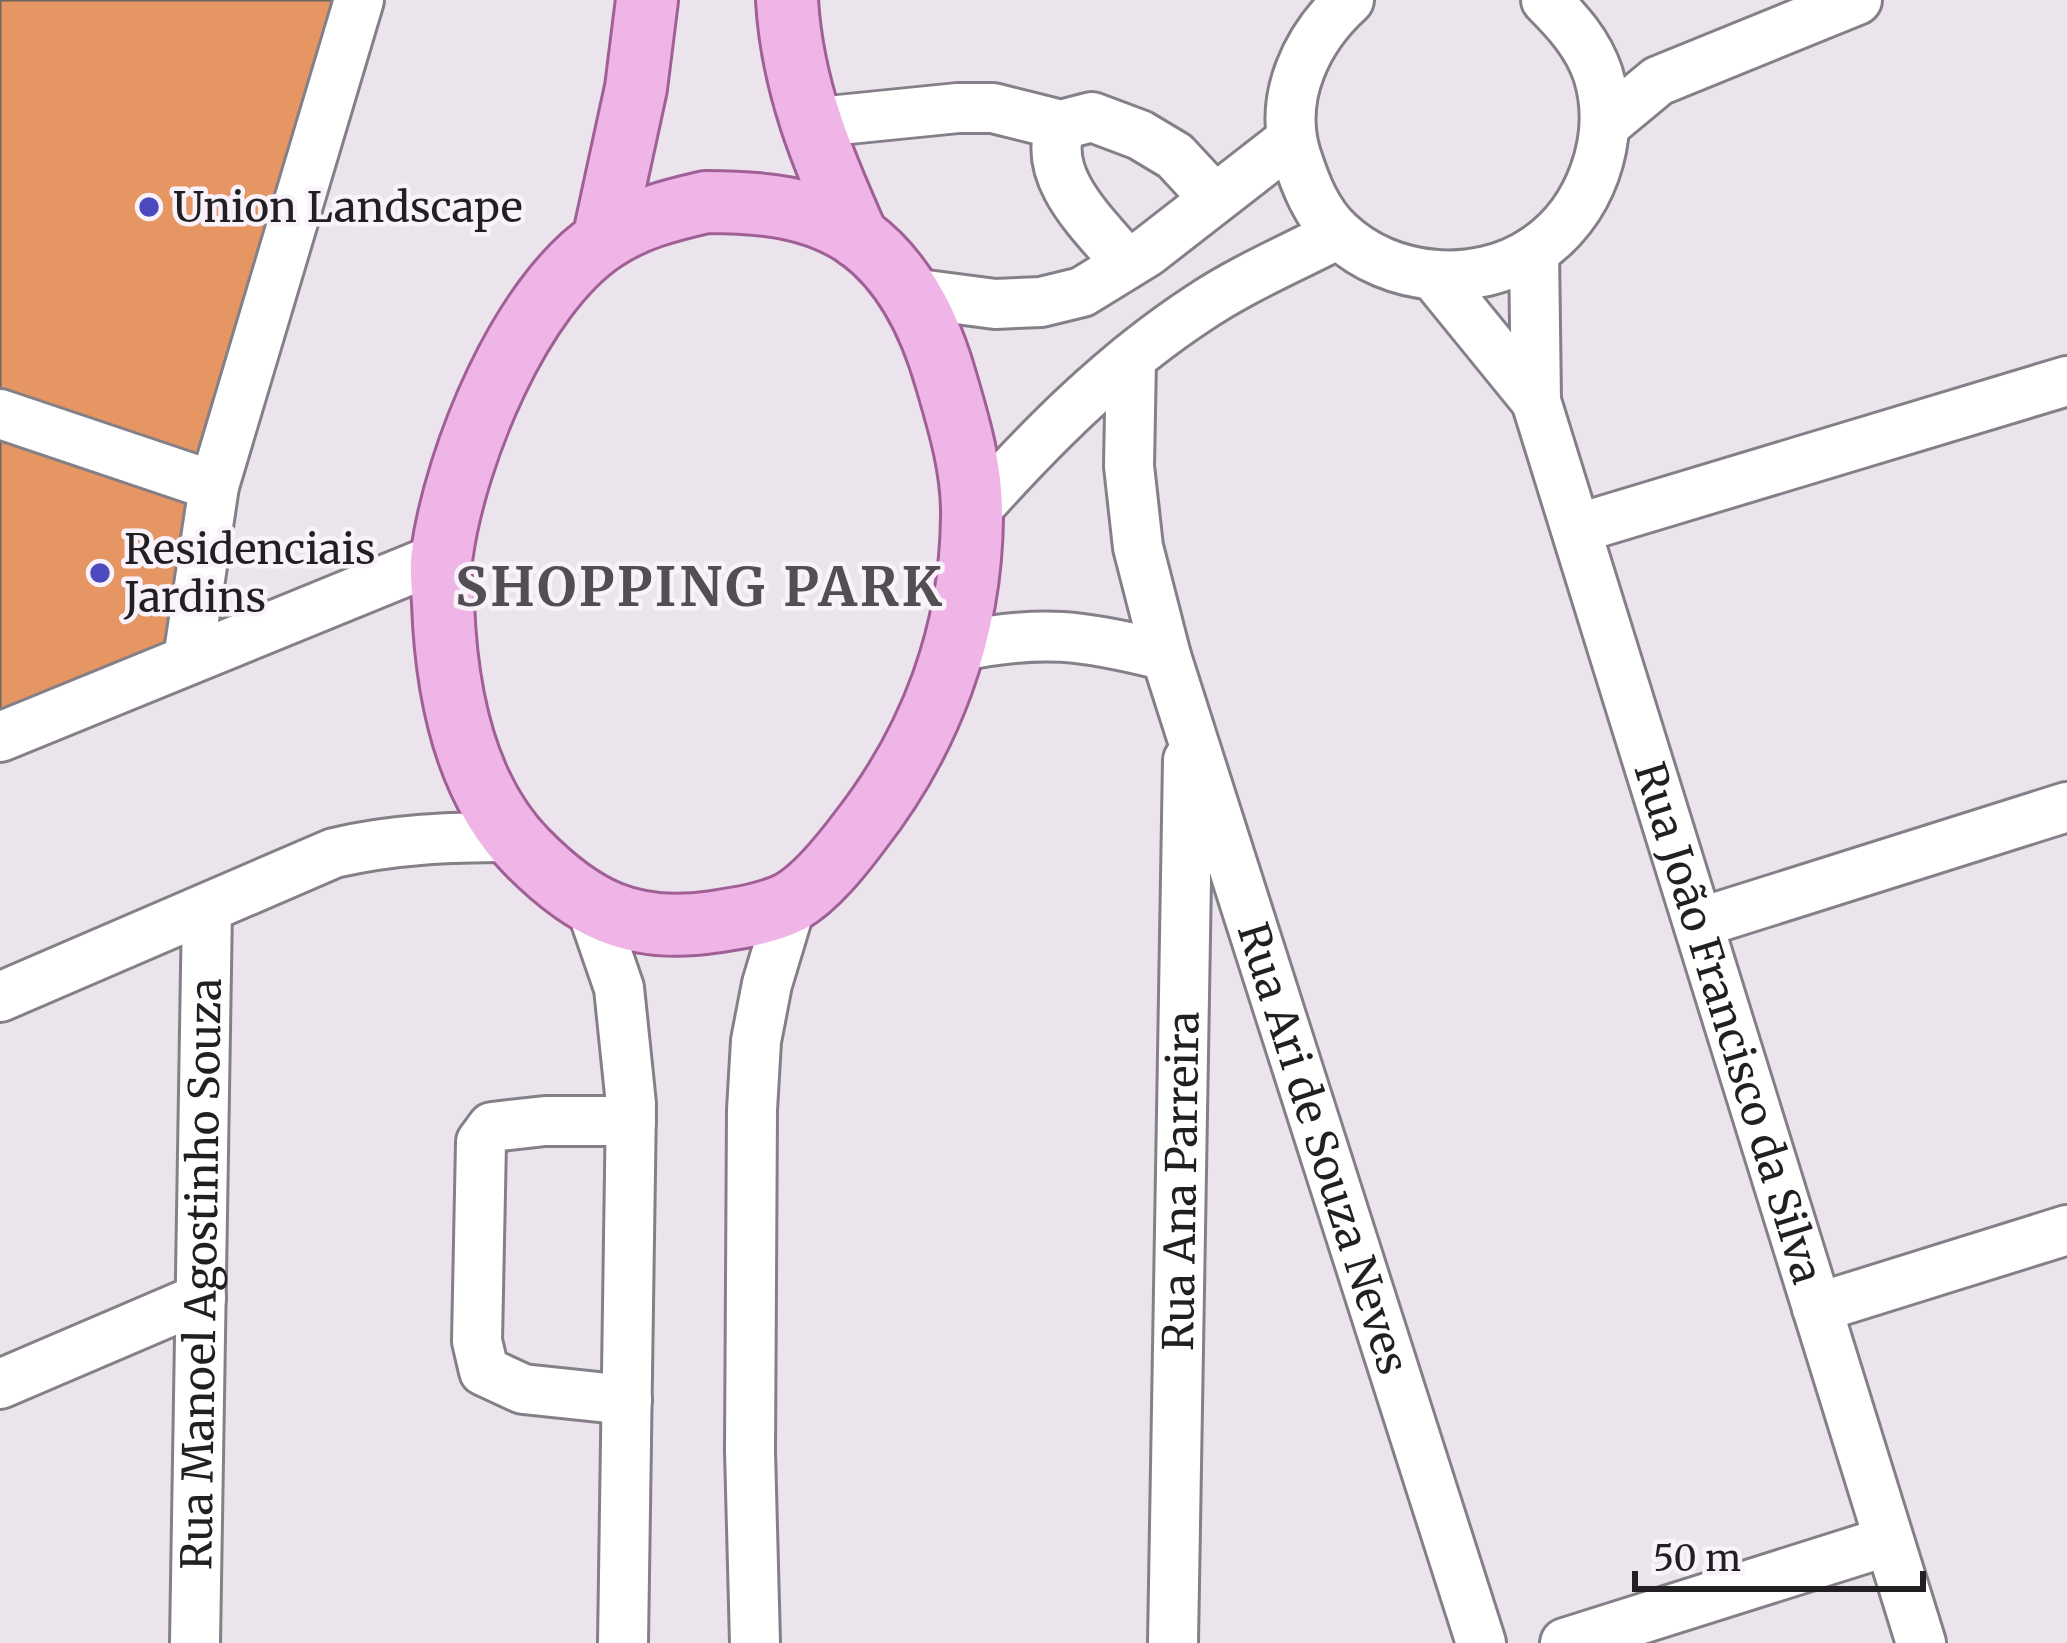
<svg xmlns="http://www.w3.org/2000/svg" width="2067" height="1643" font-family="Merriweather,serif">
  <rect width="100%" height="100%" fill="#ebe4ed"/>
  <!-- building -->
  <path fill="#e69663" stroke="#6f6660" stroke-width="3" d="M0,0H359L214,486L0,414Z
    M0,414L214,486L188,659L0,737Z"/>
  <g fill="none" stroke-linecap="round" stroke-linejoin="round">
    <defs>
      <g id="minor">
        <path d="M1349,0C1307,38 1278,97 1296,155C1305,183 1316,213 1339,234C1390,282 1476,289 1534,251C1590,215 1618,138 1598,74C1588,44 1568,22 1546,0"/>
        <path d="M809,123L958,108H993L1061,125L1092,117L1140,135L1175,156L1214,198"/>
        <path d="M1061,125C1040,178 1096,226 1127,264"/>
        <path d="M1605,125L1658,81L1857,0"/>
        <path id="s1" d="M1534,251L1536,401L1921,1643"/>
        <path d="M1435,277L1536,401"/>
        <path d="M911,293L995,304L1041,302L1082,292L1147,252L1291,140"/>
        <path id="s2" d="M1131,358L1129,466L1138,547L1166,656L1481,1643"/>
        <path d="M0,414L214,486"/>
        <path d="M972,514C1041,437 1112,365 1199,308C1242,279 1292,258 1338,234"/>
        <path d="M1576,529L2067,381"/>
        <path d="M957,647C1041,629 1084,635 1166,656"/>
        <path d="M188,659L214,486L359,0"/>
        <path d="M0,737L441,557"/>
        <path d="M591,907L619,988L631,1104L623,1643"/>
        <path d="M1699,923L2067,807"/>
        <path d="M0,997L334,853C394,839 450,837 511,837"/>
        <path d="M1817,1308L2067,1230"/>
        <path d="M0,1384L201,1298"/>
        <path d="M627,1400L523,1389L484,1371L477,1341L481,1142L492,1127L545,1121H631"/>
        <path id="s3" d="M195,1643L207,908"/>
        <path d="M755,1643L750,1451L752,1110L756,1041L767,984L792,901"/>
        <path id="s4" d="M1173,1643L1188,760"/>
        <path d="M1565,1643L1888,1541"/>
      </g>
      <path id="major" d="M787,0C792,87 823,160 858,238
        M706,202C760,202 814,206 859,238C905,272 931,327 946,380C959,424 973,471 972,517C971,633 931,740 860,831C842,855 817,887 791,902C768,914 738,918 713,922C632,934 583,909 527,852C464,788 446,689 443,603C442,586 439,569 442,553C456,455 520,296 604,240C635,219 671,210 706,202Z
        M603,240L636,88L647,0"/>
    </defs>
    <!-- minor casing -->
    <use href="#minor" stroke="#857f87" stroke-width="54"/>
    <!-- major casing -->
    <use href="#major" stroke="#a06096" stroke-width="66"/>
    <!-- minor -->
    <use href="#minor" stroke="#fff" stroke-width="48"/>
    <!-- major -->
    <use href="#major" stroke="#efb5e6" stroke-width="60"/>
  </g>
  <!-- markers -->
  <g fill="#4d49bf" stroke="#f9f2fa" stroke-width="4.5">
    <circle cx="149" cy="207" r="12"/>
    <circle cx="100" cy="573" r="12"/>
  </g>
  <g text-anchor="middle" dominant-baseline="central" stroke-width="9" stroke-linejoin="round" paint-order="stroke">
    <!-- poi labels -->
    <g font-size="42" fill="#221f22" stroke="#f9f2fa" text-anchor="start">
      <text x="173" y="207">Union Landscape</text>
      <text x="124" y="549">Residenciais<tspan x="124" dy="48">Jardins</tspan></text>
    </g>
    <!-- street labels -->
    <g font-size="42" fill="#221f22" stroke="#f9f2fa">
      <text stroke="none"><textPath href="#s1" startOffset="801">Rua João Francisco da Silva</textPath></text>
      <text stroke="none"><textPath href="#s2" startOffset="819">Rua Ari de Souza Neves</textPath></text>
      <text stroke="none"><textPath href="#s4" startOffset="462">Rua Ana Parreira</textPath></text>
      <text stroke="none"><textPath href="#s3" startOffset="369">Rua Manoel Agostinho Souza</textPath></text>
    </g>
    <!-- district labels -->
    <g font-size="54" font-weight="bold" letter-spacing="3" fill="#534d54" stroke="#f9f2fa">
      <text x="700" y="587">SHOPPING PARK</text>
    </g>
  </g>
  <!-- scale -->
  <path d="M1635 1571v18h288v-18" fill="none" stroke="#221f22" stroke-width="6"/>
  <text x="1653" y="1571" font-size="36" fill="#221f22" stroke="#f9f2fa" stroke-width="9" paint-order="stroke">50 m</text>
</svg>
